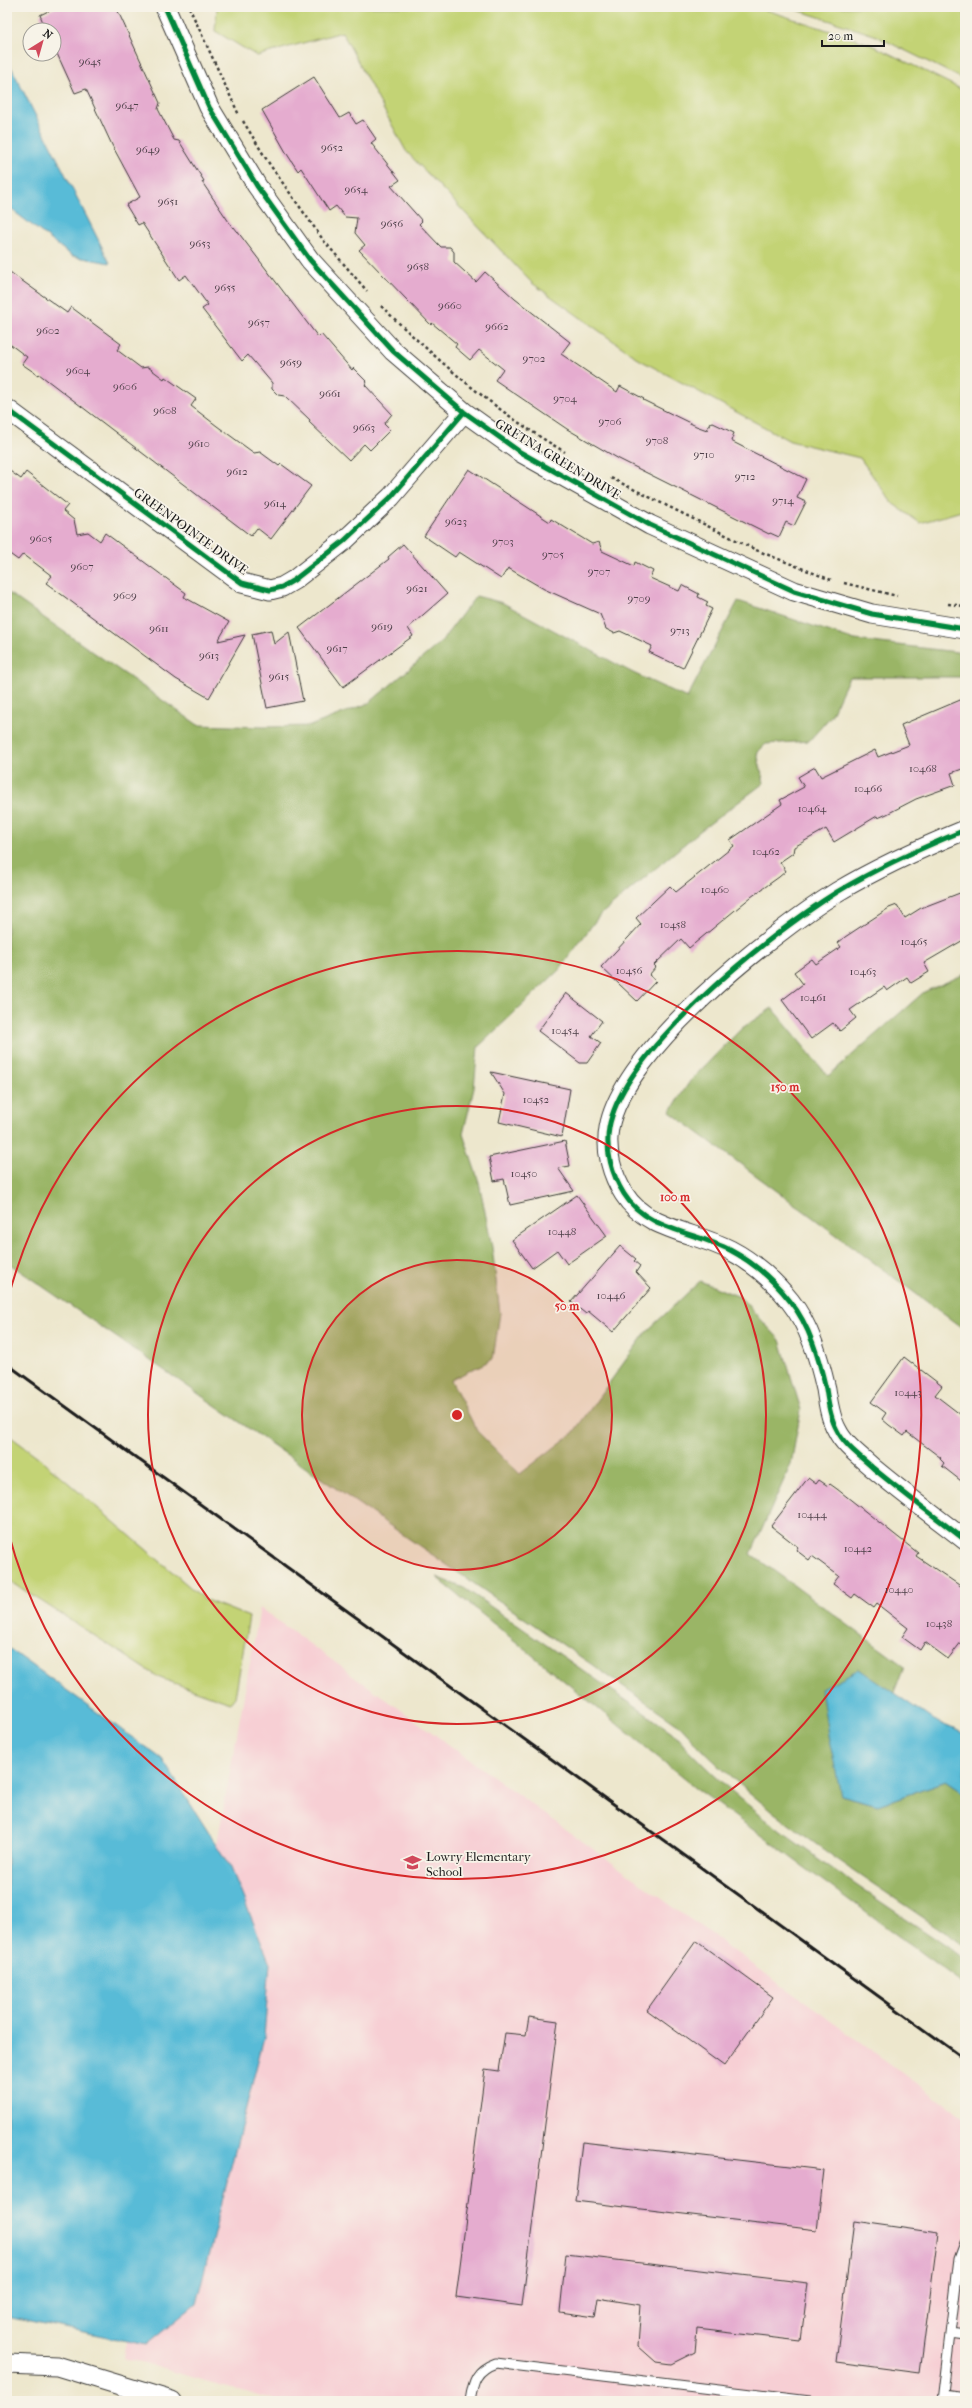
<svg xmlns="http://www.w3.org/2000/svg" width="972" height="2408" font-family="'IM FELL French Canon',serif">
  <rect width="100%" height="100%" fill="#f7f3e8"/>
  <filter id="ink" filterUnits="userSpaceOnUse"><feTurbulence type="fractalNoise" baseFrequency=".025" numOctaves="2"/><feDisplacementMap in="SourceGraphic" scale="8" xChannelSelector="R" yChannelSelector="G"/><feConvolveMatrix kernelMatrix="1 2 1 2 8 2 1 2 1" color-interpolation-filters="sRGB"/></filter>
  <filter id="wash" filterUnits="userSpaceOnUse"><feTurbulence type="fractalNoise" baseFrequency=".012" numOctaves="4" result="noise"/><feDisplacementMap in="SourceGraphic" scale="16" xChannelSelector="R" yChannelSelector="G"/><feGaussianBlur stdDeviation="0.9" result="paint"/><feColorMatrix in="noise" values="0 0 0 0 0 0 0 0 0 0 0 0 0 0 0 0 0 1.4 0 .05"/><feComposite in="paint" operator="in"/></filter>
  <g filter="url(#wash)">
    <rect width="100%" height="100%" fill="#ede7cd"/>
    <!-- built -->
    <path fill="#f7cfd4" d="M260,1608L965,2118V2401H279L123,2358Z"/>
    <!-- green -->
    <path fill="#c3d375" stroke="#707848" d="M217,7H757L870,44L965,91V510L920,523L892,503L860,458L790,441L640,360L532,283L406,151L342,32L257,56L215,31Z
      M788,7H965V80L874,35Z
      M7,1434L38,1457L204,1599L249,1617L235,1697L230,1703L160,1678L7,1579Z"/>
    <!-- forest -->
    <path fill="#9ab566" stroke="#5b6841" d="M7,592L198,725L264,727L310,726L369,703L440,643L476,596L503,603L633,673L687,698L738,601L855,640L965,653V677H849L831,716L809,741L766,744L757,753L764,783L700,831L599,916L559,970L478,1047L474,1088L463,1134L479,1182L492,1247L500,1313L493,1359L451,1380L477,1431L520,1474L573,1433L646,1332L700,1281L740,1297L780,1340L801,1410L791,1464L751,1554L904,1666L893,1695L859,1669L841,1795L878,1805L946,1781L965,1794V1946C867,1878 758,1814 678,1724L7,1262Z
      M965,974V1330L670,1112L690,1081L742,1028L772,1008L828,1076L924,992Z
      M436,1577L464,1588L672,1732C752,1823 866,1890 965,1959V1985L696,1788Z"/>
    <!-- water -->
    <path fill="#58bbd7" stroke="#3a6c7a" d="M7,59L110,263L72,256L7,206Z
      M7,1647L162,1759L231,1868L270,1963L264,2037L196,2304L146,2345L7,2316Z
      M859,1669L933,1720L965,1734V1794L946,1781L878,1805L841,1795L828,1735L821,1689Z"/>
    <g id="blocks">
      <!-- building -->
      <path fill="#e5accf" d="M57,7H116L160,103L158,109L174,140L179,141L204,181L202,182L233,228L234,227L318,337L321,334L352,370L353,368L367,382L365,385L392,414L384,424L390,430L370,450L364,444L349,460L309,422L310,420L285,396L278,395L272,389V383L248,355L242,361L202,309L208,305L186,275L179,280L142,223L138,225L126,205L140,197L112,145L86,89L75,93L54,47V30H46L40,15Z
        M314,77L340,118L349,113L356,124L363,120L376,139L371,143L400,180L391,186L422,221L419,224L441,247H450L454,252V262L476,282L485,272L515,299L570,342L561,354L617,392L620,386L644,399L643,400L696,426L707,430L711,422L734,433L731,441L806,479L797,498L806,502L794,526L786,522L779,537L770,533L769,534L619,459L567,429L511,391L495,380L503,369L479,350L470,360L455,347L457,344L432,323L431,325L359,250L365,245L355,233L357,218L345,217L336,206L329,211L301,168L298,171L287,154L262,110Z
        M7,270L67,313L71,307L121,344L117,350L141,368L148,367L164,379L165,377L196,399L191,406L217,426L254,453L260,452L279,466L281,464L311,486L271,539L257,528L251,536L39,374L38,375L22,364L27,357L7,342Z
        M7,469L21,479L26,472L68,505L63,511L74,520L77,534L88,532L100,541L105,533L186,593L184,597L229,622L218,641L245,635L209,698L176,679L46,583L52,576L23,554L18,560L7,552Z
        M469,469L550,522L551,519L592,544L599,542L602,551L634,566L635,562L653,571L650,578L679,591L682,585L699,594L698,597L708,602L706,606L712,609L683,668L649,652L652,646L620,631L614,633L606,629L600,614L544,589L508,568L501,579L459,552L455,557L424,536Z
        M403,544L447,594L408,628L413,636L343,687L299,628L389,559L388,557Z
        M271,630L274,644L289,632L303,701L267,708L252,634Z
        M965,698V768L951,773L955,785L916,799L887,814L878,818L877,816L834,842L826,829L794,847L793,853L780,862L786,871L779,877L751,897L689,948L681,939L654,965L656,967L649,975L656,981L637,1001L601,967L641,924L636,918L670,886L676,892L734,846L730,840L782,804L780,800L804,787L798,777L815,767L821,777L875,750L878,757L909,745L901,725Z
        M965,891V939L924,963L929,972L911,983L907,977L887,991L884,987L850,1010L856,1018L840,1031L833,1023L811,1039L782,1000L803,984L794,972L812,959L816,964L841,947L838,943L845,937L889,908L897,905L905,918L921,908Z
        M566,993L602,1021L591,1036L601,1043L587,1063H580L538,1031Z
        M491,1072L570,1089L562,1137L499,1122L505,1094Z
        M565,1141L570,1166L558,1168L574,1191L510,1205L504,1179L494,1181L489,1157Z
        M577,1195L607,1236L567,1264L557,1250L532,1268L512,1240Z
        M620,1246L636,1259L634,1261L640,1266L636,1272L651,1288L613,1332L588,1311L586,1314L571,1302Z
        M904,1357L942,1386L935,1395L965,1418V1484L942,1466L944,1463L940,1459L941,1458L907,1432L904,1436L889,1425L882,1419L886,1413L871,1402Z
        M808,1478L816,1484L819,1480L828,1486L830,1484L837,1489L918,1553L916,1556L965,1589V1637L948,1659L925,1642L920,1650L902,1637L908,1628L877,1604L874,1608L855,1594L852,1598L833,1584L839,1576L812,1556L809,1560L796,1550L798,1547L771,1526Z
        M696,1941L773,1997L724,2066L647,2010Z
        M529,2017L558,2021L522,2306L456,2297L485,2069L499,2071L505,2033L526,2035Z
        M582,2142L824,2170L817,2230L575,2201Z
        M854,2221L938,2233L920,2373L836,2362Z
        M566,2254L808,2283L801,2341L697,2329L695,2352L671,2364L656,2362L638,2346L641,2305L598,2298L595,2317L560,2312Z"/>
    </g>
  </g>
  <g filter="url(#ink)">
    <use href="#blocks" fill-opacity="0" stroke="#3b3a37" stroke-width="1"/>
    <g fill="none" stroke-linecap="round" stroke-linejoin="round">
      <defs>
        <path id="lane" d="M950,2334L965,2336
          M943,2394L965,2397
          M470,2401C473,2381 476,2370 496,2363L810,2401
          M942,2401L959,2259L965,2243"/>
        <path id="street" d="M165,7L209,107L257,186L310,260L393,351L464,412L520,452L650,525L794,591L872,614L965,629
          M7,409L242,583L270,590L282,587L294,580L344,541L391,497L464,412
          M965,830C921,848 877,868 837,892C771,933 622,1051 609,1128C605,1151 612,1175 624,1194C646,1230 696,1232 730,1250C753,1262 774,1281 790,1301C810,1326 819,1359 826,1389C828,1402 830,1418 837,1430C844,1445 860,1456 873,1468C903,1493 934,1516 965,1540
          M7,2364L57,2366L172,2401"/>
      </defs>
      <!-- lane casing -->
      <use href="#lane" stroke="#3b3a37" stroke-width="11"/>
      <!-- street casing -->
      <use href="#street" stroke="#3b3a37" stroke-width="21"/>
      <!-- path -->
      <path stroke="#3b3a37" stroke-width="2.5" stroke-dasharray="3 3" stroke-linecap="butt" d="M189,7L239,115
        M243,121L270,165L324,241L367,291
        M381,306C438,361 496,412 565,452
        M611,478L756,550L831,580
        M844,583L897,596
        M948,604L965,606"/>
      <!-- lane -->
      <use href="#lane" stroke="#fff" stroke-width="9"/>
      <!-- street -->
      <use href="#street" stroke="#fff" stroke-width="19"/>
      <!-- rail -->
      <path stroke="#1c1c1c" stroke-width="3" d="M7,1364L965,2059"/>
      <defs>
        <path id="cycleway" d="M165,7L209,107L257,186L310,260L393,351L464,412L520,452L650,525L794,591L872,614L965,629
          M7,409L242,583L270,590L282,587L294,580L344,541L391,497L464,412
          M965,830C921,848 877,868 837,892C771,933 622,1051 609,1128C605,1151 612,1175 624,1194C646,1230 696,1232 730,1250C753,1262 774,1281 790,1301C810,1326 819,1359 826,1389C828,1402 830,1418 837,1430C844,1445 860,1456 873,1468C903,1493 934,1516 965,1540"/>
      </defs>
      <!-- cycleway casing -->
      <use href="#cycleway" stroke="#f7f3e8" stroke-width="8"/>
      <!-- cycleway -->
      <use href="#cycleway" stroke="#00873e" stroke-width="5"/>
    </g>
  </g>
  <!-- distance rings -->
  <circle cx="457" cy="1415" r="155" fill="#d62828" fill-opacity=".12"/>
  <g fill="none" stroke="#d62828" stroke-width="2">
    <circle cx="457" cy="1415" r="155"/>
    <circle cx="457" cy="1415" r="309"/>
    <path d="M8 1299A464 464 0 1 1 8 1531"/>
  </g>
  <!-- icons -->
  <defs>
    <symbol id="school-bare" viewBox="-9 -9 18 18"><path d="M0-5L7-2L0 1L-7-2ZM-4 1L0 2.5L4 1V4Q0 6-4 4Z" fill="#d1495b" stroke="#f7f3e8" stroke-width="2.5" paint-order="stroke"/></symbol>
  </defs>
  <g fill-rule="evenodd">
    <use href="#school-bare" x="400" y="1850" width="25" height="25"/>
  </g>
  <g text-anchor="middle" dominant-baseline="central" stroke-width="3.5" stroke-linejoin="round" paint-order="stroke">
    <!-- number labels -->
    <g font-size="11" fill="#4e4049">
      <text x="90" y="61">9645</text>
      <text x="127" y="105">9647</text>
      <text x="332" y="147">9652</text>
      <text x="148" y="149">9649</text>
      <text x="356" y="189">9654</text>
      <text x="168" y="201">9651</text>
      <text x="392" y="223">9656</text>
      <text x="200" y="243">9653</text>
      <text x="418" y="266">9658</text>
      <text x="225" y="287">9655</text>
      <text x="450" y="305">9660</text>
      <text x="259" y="322">9657</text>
      <text x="497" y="326">9662</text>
      <text x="48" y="330">9602</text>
      <text x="534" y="358">9702</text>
      <text x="291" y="362">9659</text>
      <text x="78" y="370">9604</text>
      <text x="125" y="386">9606</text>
      <text x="330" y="393">9661</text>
      <text x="565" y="398">9704</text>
      <text x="165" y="410">9608</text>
      <text x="610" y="421">9706</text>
      <text x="364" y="427">9663</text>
      <text x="657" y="440">9708</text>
      <text x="199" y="443">9610</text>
      <text x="704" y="454">9710</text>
      <text x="237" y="471">9612</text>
      <text x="745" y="476">9712</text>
      <text x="783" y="500">9714</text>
      <text x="275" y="503">9614</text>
      <text x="456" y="521">9623</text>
      <text x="41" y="538">9605</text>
      <text x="503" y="541">9703</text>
      <text x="553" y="554">9705</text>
      <text x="82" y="566">9607</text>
      <text x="599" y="571">9707</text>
      <text x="417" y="588">9621</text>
      <text x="125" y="595">9609</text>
      <text x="639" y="598">9709</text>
      <text x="382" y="626">9619</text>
      <text x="159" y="628">9611</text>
      <text x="680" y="630">9713</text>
      <text x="337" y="648">9617</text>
      <text x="209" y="655">9613</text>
      <text x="279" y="676">9615</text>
      <text x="923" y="768">10468</text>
      <text x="868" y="788">10466</text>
      <text x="812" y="808">10464</text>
      <text x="766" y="851">10462</text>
      <text x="715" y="889">10460</text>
      <text x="673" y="924">10458</text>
      <text x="914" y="941">10465</text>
      <text x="629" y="970">10456</text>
      <text x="863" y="971">10463</text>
      <text x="813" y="997">10461</text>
      <text x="565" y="1030">10454</text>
      <text x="536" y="1099">10452</text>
      <text x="524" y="1173">10450</text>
      <text x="562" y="1231">10448</text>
      <text x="611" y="1295">10446</text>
      <text x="908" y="1392">10443</text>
      <text x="812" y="1514">10444</text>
      <text x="858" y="1548">10442</text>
      <text x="899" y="1589">10440</text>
      <text x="939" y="1623">10438</text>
    </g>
    <!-- street labels -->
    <g font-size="13" fill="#1c1c1c" stroke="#f7f3e8">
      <text transform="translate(558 459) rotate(31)">GRETNA GREEN DRIVE</text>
      <text transform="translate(191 531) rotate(36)">GREENPOINTE DRIVE</text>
    </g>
    <!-- poi labels -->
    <g font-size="13" fill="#1c1c1c" stroke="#f7f3e8" text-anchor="start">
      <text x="426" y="1856">Lowry Elementary<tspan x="426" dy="15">School</tspan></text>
    </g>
  </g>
  <circle cx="457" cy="1415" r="6" fill="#d62828" stroke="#f7f3e8" stroke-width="2"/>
  <g font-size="12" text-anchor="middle" font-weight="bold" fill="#d62828" stroke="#f7f3e8" stroke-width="3.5" stroke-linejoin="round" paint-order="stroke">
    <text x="785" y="1091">150 m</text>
    <text x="675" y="1201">100 m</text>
    <text x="567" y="1310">50 m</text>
  </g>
  <!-- margin -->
  <rect width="972" height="2408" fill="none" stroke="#f7f3e8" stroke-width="24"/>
  <!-- north arrow -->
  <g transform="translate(42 42) rotate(37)"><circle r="19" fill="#f7f3e8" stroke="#9f9d96"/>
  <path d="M0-3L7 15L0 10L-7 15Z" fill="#d1495b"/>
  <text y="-6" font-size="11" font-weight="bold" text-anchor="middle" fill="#1c1c1c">N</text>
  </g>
  <!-- scale -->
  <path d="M822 40v6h62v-6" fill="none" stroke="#1c1c1c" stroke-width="2"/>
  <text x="828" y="40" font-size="12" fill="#1c1c1c" stroke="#f7f3e8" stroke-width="3" paint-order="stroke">20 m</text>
</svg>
